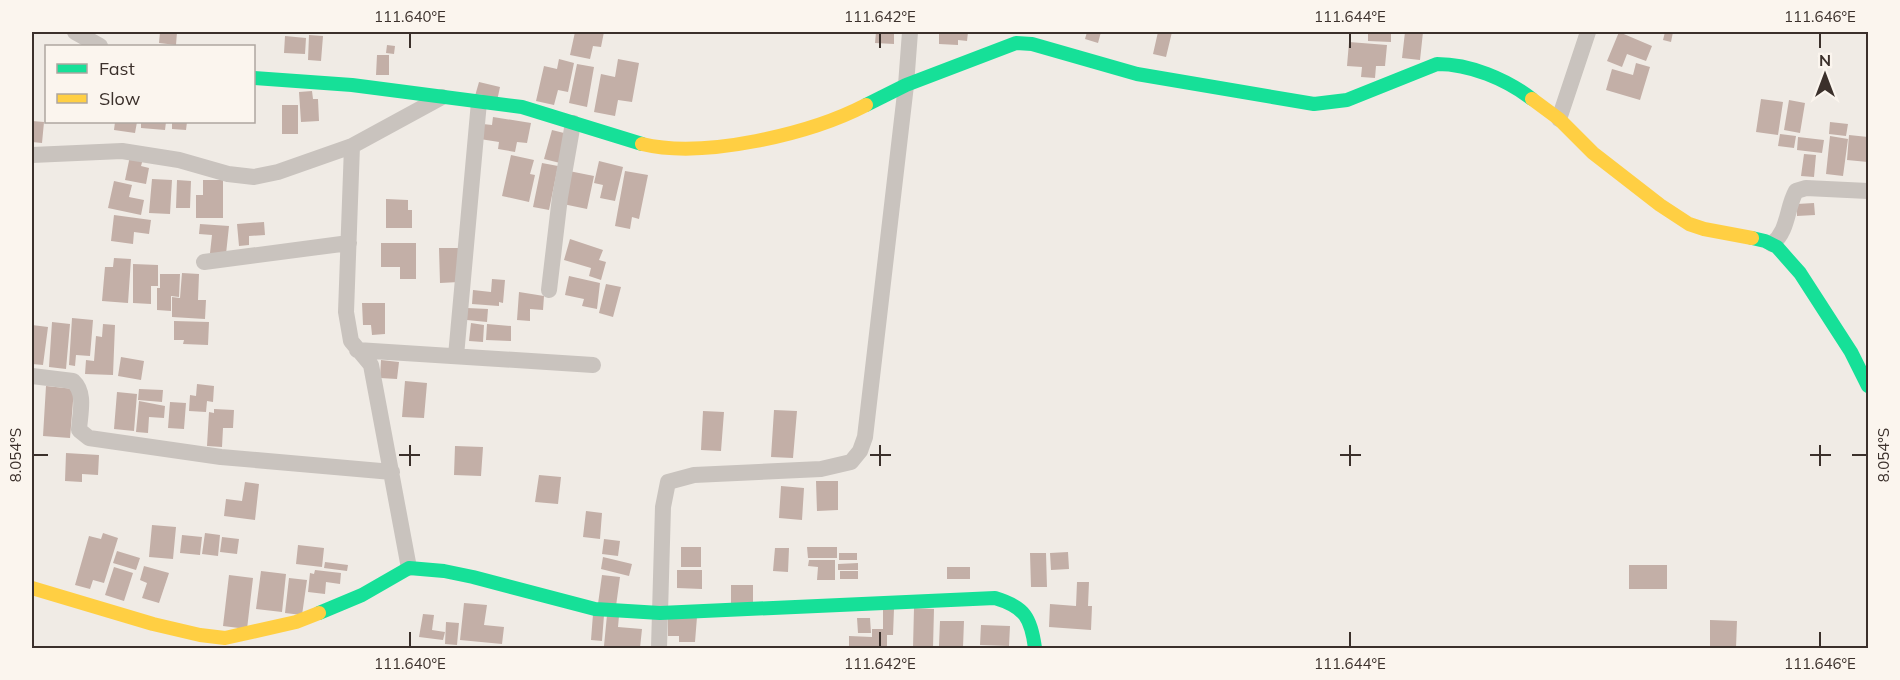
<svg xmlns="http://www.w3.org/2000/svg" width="1900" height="680" font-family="Mulish,sans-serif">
  <rect width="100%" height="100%" fill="#f0ebe5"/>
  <!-- building -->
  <path fill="#c3afa7" d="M160,32H177L176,45L159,43Z
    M575,32H604L601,47L593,46L590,59L570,55Z
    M876,32H894V44L875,43Z
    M939,32H968L967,41L958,40V45L939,44Z
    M1087,32H1101L1098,43L1085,39Z
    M1158,32H1172L1166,57L1153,54Z
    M1368,32H1391V42L1368,41Z
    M1405,32H1423L1420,60L1402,58Z
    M1619,32L1652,46L1646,61L1627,54L1622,67L1607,61Z
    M1665,32H1673L1671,42L1663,40Z
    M309,35L323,36L321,61L308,60Z
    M285,36L306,38L305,54L284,53Z
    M1349,42L1387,45L1385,66H1376L1375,78L1361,77L1362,67L1347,66Z
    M387,45L395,46L394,54L386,53Z
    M377,55H389V75H376Z
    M559,59L574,63L568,92L558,90L554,105L536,101L544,66L557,69Z
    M618,59L639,63L632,102L618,100L615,116L594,112L601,74L615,77Z
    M1636,63L1650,67L1640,100L1606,90L1612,69L1633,75Z
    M577,64L594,67L587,107L569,103Z
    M479,82L500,87L497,101L475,96Z
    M312,91L313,99H318L319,121L301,122L299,92Z
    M1761,99L1783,102L1778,135L1756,132Z
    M1789,100L1805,103L1800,133L1784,130Z
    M282,105H298V134H282Z
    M493,117L531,123L527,143L517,142L515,152L498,149L499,142L480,139L483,124L492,125Z
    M32,121L44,122L42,143L32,142Z
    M115,122H137L135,133L114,130Z
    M141,122H166L165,130L141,128Z
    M172,122H187L186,130L172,129Z
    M1830,122L1848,124L1846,136L1829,134Z
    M552,130L568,134L560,163L544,159Z
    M1780,134L1796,136L1794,148L1778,146Z
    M1849,135L1868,137V162L1847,160Z
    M1830,136L1848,139L1843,176L1826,174Z
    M1798,137L1824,140L1822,153L1797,150Z
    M1804,154L1816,155L1814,177L1801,176Z
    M511,155L534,160L530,174L535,175L529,202L502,196Z
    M130,156L143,159L141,166L149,168L146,184L125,180Z
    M599,161L623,167L615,201L600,198L603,185L594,183Z
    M542,163L558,166L549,210L533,207Z
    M569,171L594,176L587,209L563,204Z
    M625,171L648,175L639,219L632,217L630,229L615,226Z
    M152,179L172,180L170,214L149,213Z
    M177,180L191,181L190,208H176Z
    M203,180H223V218H196V195H203Z
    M114,181L132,185L129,197L144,200L141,215L108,208Z
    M386,199L408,200V210H412V228H386Z
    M1814,203L1815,215L1797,216V204Z
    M114,215L151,220L149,234L134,232L133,244L111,241Z
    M264,222L265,235L249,236V245L239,246L237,224Z
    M200,224L229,226L226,254L210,253L212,235L199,234Z
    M570,239L603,250L599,260L606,262L601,280L589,276L591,268L564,260Z
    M381,243H416V279H400V267H381Z
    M439,248H458L459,282L440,283Z
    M114,258L131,259L128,303L102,301L105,267H113Z
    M133,264L158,265V286H151V304L133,303Z
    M182,273L199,274L198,300H206L205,319L172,317V297L180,298Z
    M160,274H180L179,297L171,296V311L157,310V288H160Z
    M569,276L600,283L597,309L582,306L584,299L565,295Z
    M492,279L505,280L503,303L499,302V306L472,304L473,290L491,292Z
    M606,284L621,287L613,317L599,313Z
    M519,292L544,296L543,310L530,309V321L517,320Z
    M362,303H385V334L372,335L371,325H363Z
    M467,308L488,309L487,322L467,320Z
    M72,318L93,320L90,356L76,355L75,366L69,365Z
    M174,321L209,322L208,345L183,344L184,340H174Z
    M52,322L70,324L66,369L49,367Z
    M471,323L484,325L483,342L469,341Z
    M103,324L115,325L113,375L85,374L86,360L94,361L96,336L102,337Z
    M487,324L511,326V341L486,340Z
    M32,325L48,327L43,365L32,364Z
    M121,357L144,361L141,380L118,376Z
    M381,360L399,362L397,379L380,378Z
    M405,381L427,383L424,418L402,417Z
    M197,384L214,386L213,402L207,401L206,412L189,411L190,395L196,396Z
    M46,386L74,389L70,438L43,436Z
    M139,389L163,390L162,402L138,400Z
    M117,392L137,394L134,431L114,429Z
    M139,401L165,406L164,418L149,417L148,433L136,432Z
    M170,402L186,403L184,429L168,428Z
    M214,409L234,410L233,428H223L222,447L207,446L209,412L214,413Z
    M774,410L797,411L793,458L771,457Z
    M703,411L724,412L721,451L701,450Z
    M455,446L483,447L481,476L454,475Z
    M66,453L99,455L98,475L82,474V482L65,481Z
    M539,475L561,477L558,504L535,502Z
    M816,481H838V510L817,511Z
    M245,482L259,484L255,520L224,516L226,499L242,501Z
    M781,486L804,488L802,520L779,518Z
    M586,511L602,513L600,539L583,537Z
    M152,525L176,527L173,559L149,557Z
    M103,533L118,538L104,583L93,580L90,589L75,585L89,536L101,539Z
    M205,533L220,535L218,556L202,554Z
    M182,535L202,537L200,555L180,553Z
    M222,537L239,539L237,554L220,552Z
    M604,539L620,541L618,556L602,554Z
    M298,545L324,548L322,567L296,564Z
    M681,547H701V567H681Z
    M807,547H837V558H808Z
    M775,548H789L788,572L773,571Z
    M117,551L140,558L136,570L113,563Z
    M1068,552L1069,569L1051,570L1050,553Z
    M839,553H857V560H839Z
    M1030,553H1046L1047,587H1031Z
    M603,557L632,564L629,576L601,569Z
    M809,560H835V580H817L818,567L808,566Z
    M325,562L348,565L347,571L324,568Z
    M858,563V570H838V564Z
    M1629,565H1667V589H1629Z
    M144,566L169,573L159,603L142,598L147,583L140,580Z
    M114,567L133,573L124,601L105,595Z
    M947,567H970V579H947Z
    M315,570L341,573L340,584L326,582L325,594L308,592L310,573L314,574Z
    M677,570H702V589L677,588Z
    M261,571L286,574L282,612L256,609Z
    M840,571H858V579H840Z
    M229,575L253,578L247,629L223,626Z
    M602,575L620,577L616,606L598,604Z
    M289,578L307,580L302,615L285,613Z
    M1077,582H1089L1088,606H1092L1091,630L1049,627L1050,604L1076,606Z
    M731,585H753V605H731Z
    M464,603L487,605L484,625L504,627L502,644L460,640Z
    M914,608L934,609L933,648H913Z
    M883,609H894L893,635H887V648H849V636L872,637V629H883Z
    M423,614L434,615L432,630L445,632L443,640L419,637Z
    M593,614L604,615L602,641L591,640Z
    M607,615L619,616L618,627L642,629L640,648L604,646Z
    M668,616L697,617L695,642H679V636H668Z
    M857,618H870L871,633H858Z
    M1710,620L1737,621L1736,648H1710Z
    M940,621H964L963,647L939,646Z
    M446,622L459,623L457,645L445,644Z
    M981,625L1010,626L1009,646L980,645Z"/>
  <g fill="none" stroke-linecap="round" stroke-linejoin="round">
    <!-- street -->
    <path stroke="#c9c3be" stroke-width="16" d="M75,32L100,46
      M1559,119L1588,32
      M352,146L346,312L351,341L371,365L409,568
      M32,155L122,151L179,160L228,174L254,177L278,172L352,146L442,97
      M1772,244C1789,230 1786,209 1796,191L1806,188L1868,191
      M204,262L349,243
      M549,290L560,197L573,123
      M357,350L593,365
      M456,356L479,102
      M32,376L73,381C86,393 80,413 79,430L89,438L221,457L392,472
      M659,648L663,507L668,482L694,475L821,469L851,462L860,451L865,437L906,85L910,32"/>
    <!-- fast -->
    <path stroke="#16e098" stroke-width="14" d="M254,78L352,85L522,107L642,144
      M866,105L906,85L1016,43L1032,44L1137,74L1314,104L1347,100L1437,64C1470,64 1506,79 1532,99
      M1752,238L1765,241L1777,247L1800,273L1851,352L1868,386
      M319,613L362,595L409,568L444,571L473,577L595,609L660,613L995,598C1025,607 1031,618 1035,648"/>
    <!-- slow -->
    <path stroke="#ffcf43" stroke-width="14" d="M1532,99L1559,119L1593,153L1660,205L1689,224L1704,229L1752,238
      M642,144C704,159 810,134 866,105
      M32,588L153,624L200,635L225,638L296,622L319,613"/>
  </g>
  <!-- ticks -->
  <path fill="none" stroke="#3b302b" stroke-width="2" d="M410,33V48M880,33V48M1350,33V48M1820,33V48M410,445V466M880,445V466M1350,445V466M1820,445V466M33,455H48M399,455H420M870,455H891M1340,455H1361M1810,455H1831M1852,455H1867M410,632V647M880,632V647M1350,632V647M1820,632V647"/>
  <!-- border -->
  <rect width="1900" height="680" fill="none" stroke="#fbf5ee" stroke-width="66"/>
  <!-- legend -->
  <rect x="45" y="45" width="210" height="78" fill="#fbf5ee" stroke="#aea6a0" stroke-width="1.5"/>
  <rect x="57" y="64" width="30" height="9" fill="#16e098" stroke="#aea6a0" stroke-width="1.5"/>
  <text x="99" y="75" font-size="18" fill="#3b302b">Fast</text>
  <rect x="57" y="94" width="30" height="9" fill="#ffcf43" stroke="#aea6a0" stroke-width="1.5"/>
  <text x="99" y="105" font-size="18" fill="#3b302b">Slow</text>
  <!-- north arrow -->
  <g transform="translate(1825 75)" stroke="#fbf5ee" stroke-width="4.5" paint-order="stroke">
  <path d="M0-4.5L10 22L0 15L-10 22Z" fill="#3b302b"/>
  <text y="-9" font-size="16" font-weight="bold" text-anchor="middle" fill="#3b302b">N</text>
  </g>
  <rect x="33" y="33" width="1834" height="614" fill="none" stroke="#3b302b" stroke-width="2"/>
  <g font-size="15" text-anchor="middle" fill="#3b302b">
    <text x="410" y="22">111.640°E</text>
    <text x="880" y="22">111.642°E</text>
    <text x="1350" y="22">111.644°E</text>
    <text x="1820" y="22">111.646°E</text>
    <text transform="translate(16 455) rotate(-90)" y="5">8.054°S</text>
    <text transform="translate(1884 455) rotate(-90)" y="5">8.054°S</text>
    <text x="410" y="669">111.640°E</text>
    <text x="880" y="669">111.642°E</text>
    <text x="1350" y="669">111.644°E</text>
    <text x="1820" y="669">111.646°E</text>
  </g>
</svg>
